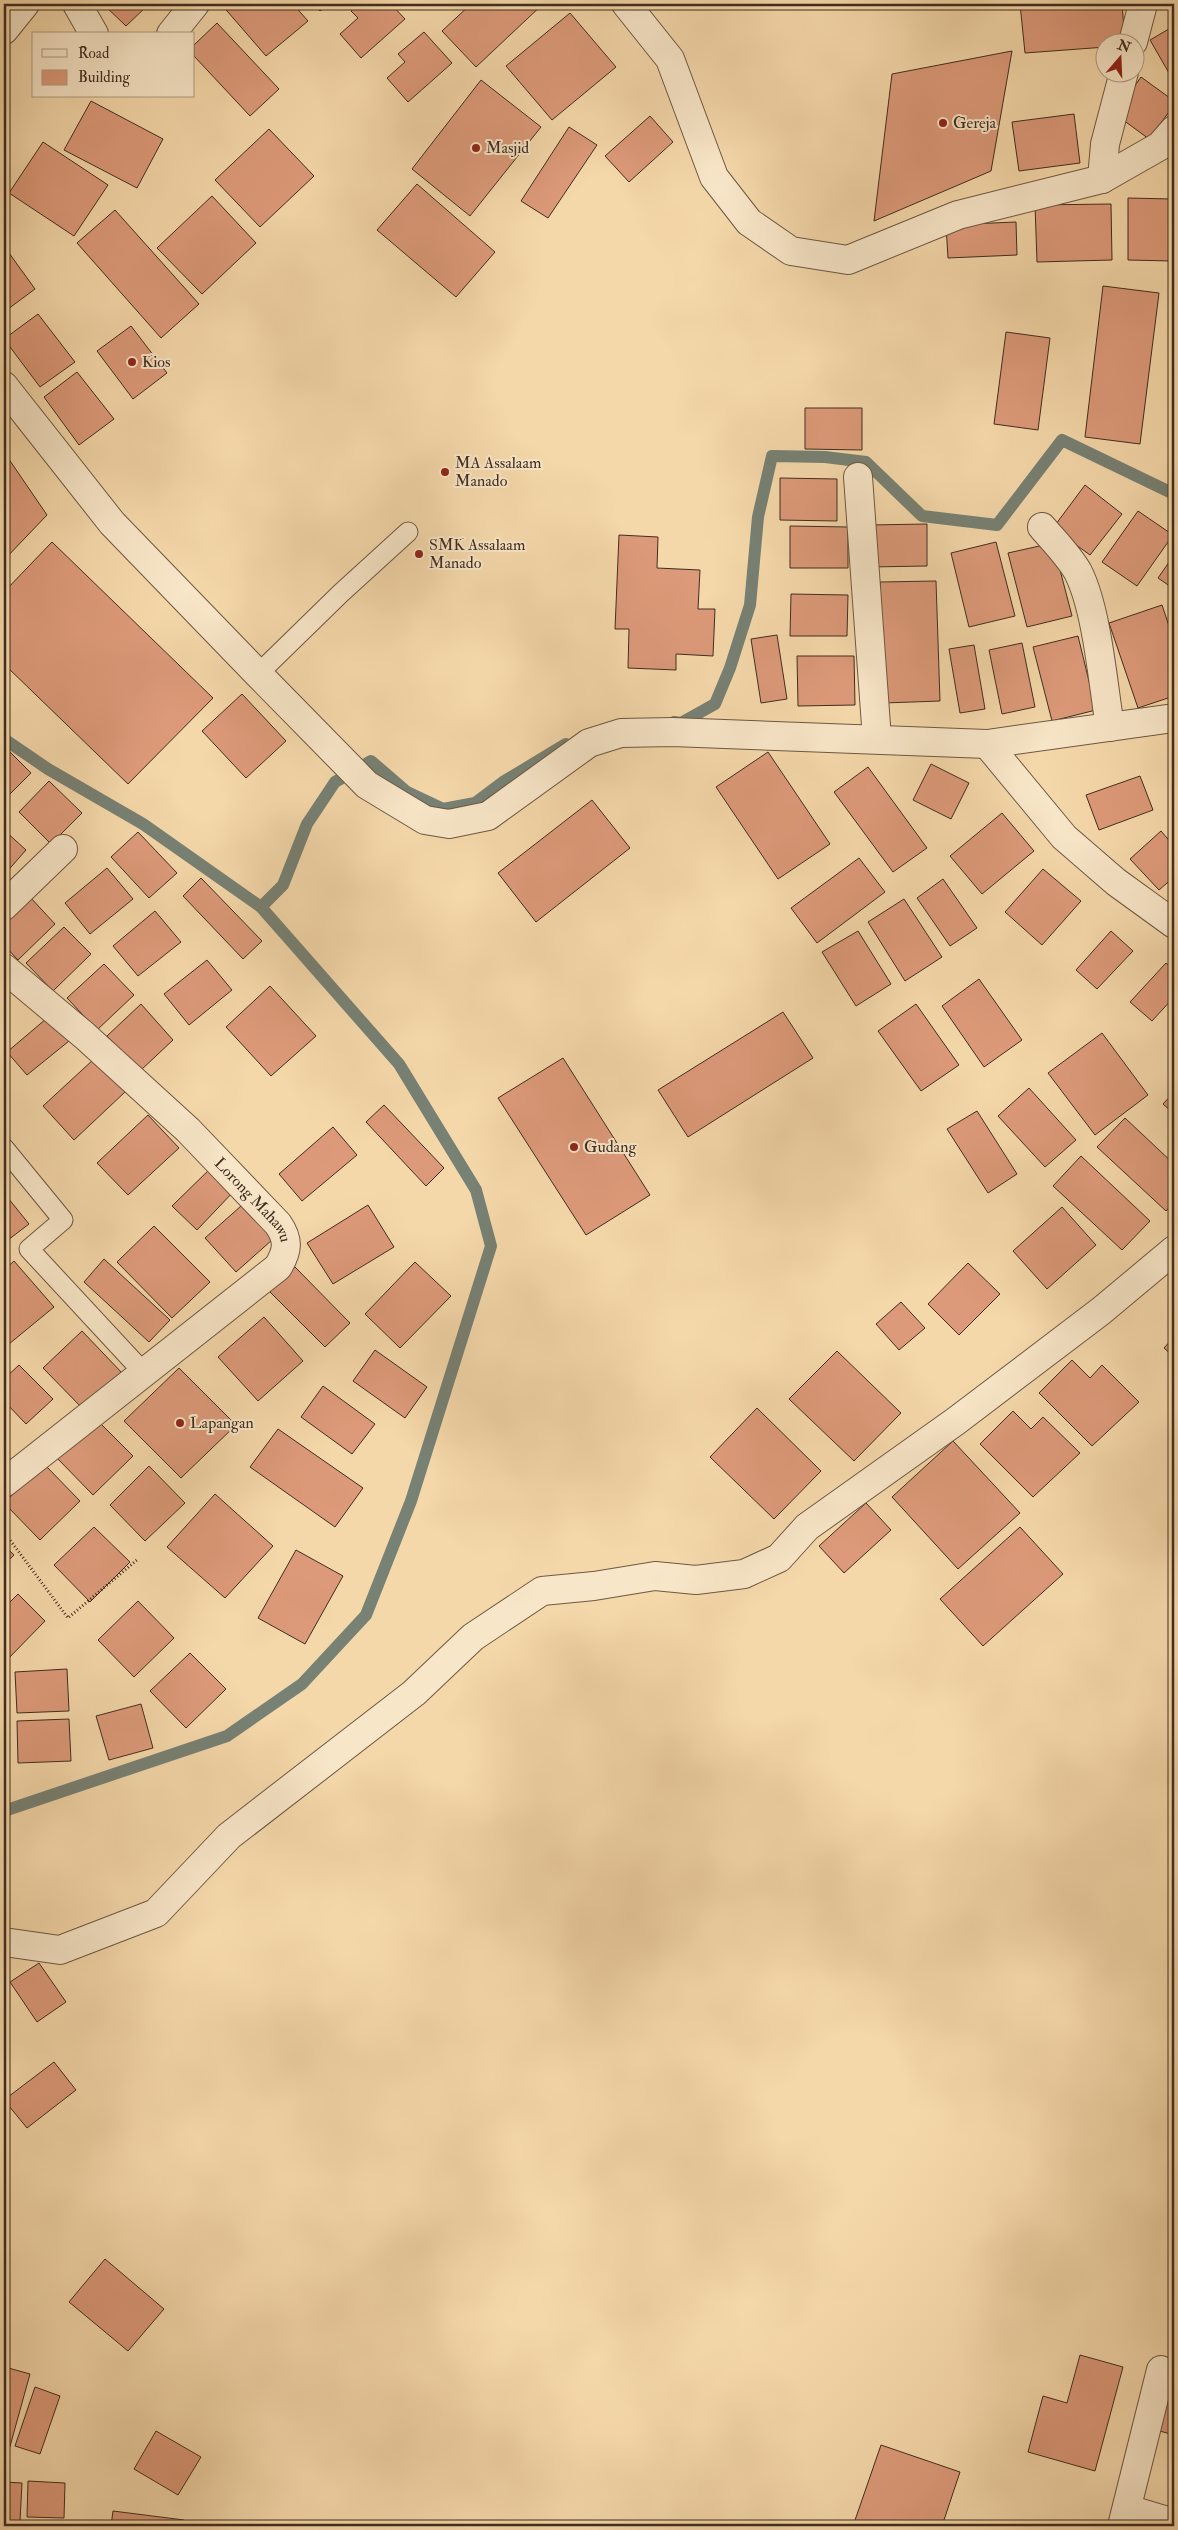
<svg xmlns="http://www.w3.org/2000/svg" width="1178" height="2530" font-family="'IM FELL Double Pica',serif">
  <rect width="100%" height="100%" fill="#f5d8aa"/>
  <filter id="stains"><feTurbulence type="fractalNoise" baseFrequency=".004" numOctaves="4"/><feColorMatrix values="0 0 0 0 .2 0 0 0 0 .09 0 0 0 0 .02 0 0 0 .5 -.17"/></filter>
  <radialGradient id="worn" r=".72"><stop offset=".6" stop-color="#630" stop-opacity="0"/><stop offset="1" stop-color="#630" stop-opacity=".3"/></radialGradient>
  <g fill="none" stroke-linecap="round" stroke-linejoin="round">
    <!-- stream -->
    <path stroke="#778174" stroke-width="12" d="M674,722L681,723L715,704L730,668L750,605L758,517L772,456L825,457L866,462L922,516L997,525L1062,440L1174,494
      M4,739L48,769L143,824L261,907L399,1064L476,1190L491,1246L411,1501L366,1615L302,1684L227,1736L4,1811
      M261,907L283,885L307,824L335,782L371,761L407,792L443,809L475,803L503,782L566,744"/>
  </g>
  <!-- building -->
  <path fill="#dd9a7a" stroke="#402d1f" d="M103,4H149L126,26Z
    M221,4H293L308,21L266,56Z
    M314,4H329L320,11Z
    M359,4H391L405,19L361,58L340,34L358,18L351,11Z
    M471,4H543L476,67L442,31Z
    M1020,4H1122L1125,42H1106V47L1025,53Z
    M570,13L616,67L552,120L506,66Z
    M217,23L279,89L250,116L194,56V45Z
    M1174,26V79L1173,80L1150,40Z
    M424,32L452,63L408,102L387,78L405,62L398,54Z
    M1012,51L991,171L874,221L892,74Z
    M1141,77L1174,101V105L1149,139L1115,114Z
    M481,80L541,127L470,216L412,169Z
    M91,101L163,139L137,188L64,150Z
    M1074,114L1080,163L1019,171L1012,122Z
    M650,116L673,142L629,182L605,156Z
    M569,127L597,145L548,218L521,201Z
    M269,129L314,176L260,227L215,180Z
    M43,142L108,185L74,236L9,193Z
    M417,184L495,252L456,297L377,230Z
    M212,196L256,243L202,294L157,248Z
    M1128,198L1172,199L1171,261L1128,260Z
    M1111,204L1112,260L1037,262L1035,205Z
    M115,210L199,304L161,338L77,243Z
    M1016,222L1017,255L948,258L946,225Z
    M4,246L35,289L4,312Z
    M1103,286L1159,293L1140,444L1085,437Z
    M38,314L75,362L40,387L4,339Z
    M131,326L167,373L133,399L97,351Z
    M1006,332L1050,338L1038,430L994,424Z
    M77,372L114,419L79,445L44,397Z
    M805,408H862V450L805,449Z
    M4,452L47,515L4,560Z
    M780,478L837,479V521L780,520Z
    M1085,485L1122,514L1090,555L1053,528Z
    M1138,511L1173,535L1137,586L1102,562Z
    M927,524V566L869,567V525Z
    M790,526L848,527V568H790Z
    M619,535L658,537L657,568L700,570L698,609H715L713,656L676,654V670L628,668L629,629H615Z
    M52,542L213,698L128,784L4,664V592Z
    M996,542L1015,616L969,627L951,553Z
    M1053,543L1072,616L1027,627L1008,553Z
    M1174,555V589L1158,578Z
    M936,581L940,701L884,703L880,582Z
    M791,594L848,595L847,636H790Z
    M1162,605L1174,641V696L1138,708L1109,623Z
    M777,635L787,699L761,703L751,639Z
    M1078,636L1096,710L1052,721L1033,647Z
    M1022,643L1035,707L1002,714L989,650Z
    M974,645L985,709L960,713L949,649Z
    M797,656H854L855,705L798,706Z
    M242,694L286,741L246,778L202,731Z
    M4,746L31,773L4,800Z
    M768,752L830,844L778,879L716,787Z
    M931,764L969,783L951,819L913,800Z
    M868,767L927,848L893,872L834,792Z
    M1140,776L1153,810L1099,830L1086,795Z
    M49,781L82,813L51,844L19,812Z
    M592,800L630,848L536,922L498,873Z
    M1002,813L1034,851L982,894L950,856Z
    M4,830L26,850L4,875Z
    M1161,831L1174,846V877L1159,890L1130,859Z
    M138,832L177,873L149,898L111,857Z
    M859,858L885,892L817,943L791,908Z
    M107,868L133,899L90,934L65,903Z
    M1043,869L1081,901L1042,945L1005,912Z
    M201,878L262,941L243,959L183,896Z
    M943,879L977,928L950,946L917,898Z
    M29,896L55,924L18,960L4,945V921Z
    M904,899L942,957L905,981L868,922Z
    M155,911L181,942L138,976L113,946Z
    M64,927L91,954L53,991L26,963Z
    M858,931L891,984L856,1006L822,952Z
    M1111,931L1133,951L1097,989L1076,970Z
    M207,960L232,990L189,1025L164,994Z
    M1166,963L1174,970V997L1152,1021L1130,1002Z
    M104,964L134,995L97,1030L67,998Z
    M979,979L1022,1040L984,1067L942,1006Z
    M270,986L316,1036L271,1076L226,1027Z
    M141,1004L173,1040L140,1071L107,1036Z
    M916,1004L959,1065L921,1091L878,1031Z
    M783,1012L813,1058L688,1137L658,1090Z
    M53,1013L74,1037L27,1075L7,1052Z
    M1102,1033L1148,1095L1095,1135L1048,1073Z
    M563,1058L650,1195L586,1235L498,1098Z
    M94,1059L125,1092L74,1140L43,1106Z
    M1029,1088L1076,1140L1045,1167L998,1116Z
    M1174,1092V1114L1163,1104Z
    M384,1105L444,1168L426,1186L366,1122Z
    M977,1111L1017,1174L988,1193L947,1129Z
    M148,1115L179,1148L128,1195L97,1163Z
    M1125,1118L1174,1164V1202L1166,1211L1097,1147Z
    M333,1127L357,1155L302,1201L279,1174Z
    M1081,1156L1150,1221L1122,1250L1053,1186Z
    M213,1166L236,1189L197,1230L172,1206Z
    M4,1193L29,1224L4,1243Z
    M250,1198L281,1232L236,1272L205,1238Z
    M368,1205L394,1247L333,1284L307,1243Z
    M1062,1207L1096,1245L1047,1289L1013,1251Z
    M154,1226L210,1282L172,1318L117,1262Z
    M104,1259L170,1320L149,1342L84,1282Z
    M14,1261L54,1307L9,1344L4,1338V1270Z
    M415,1262L451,1296L400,1348L365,1314Z
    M968,1263L1000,1294L959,1335L928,1304Z
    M295,1267L350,1323L325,1347L270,1292Z
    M901,1302L925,1328L899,1350L876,1324Z
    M264,1317L303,1361L258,1401L218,1357Z
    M82,1331L123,1374L85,1411L43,1368Z
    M1174,1337V1357L1164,1348Z
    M375,1350L427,1387L405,1418L353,1381Z
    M837,1351L901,1413L854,1461L789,1399Z
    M1072,1360L1090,1378L1102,1365L1139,1402L1092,1446L1039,1393Z
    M19,1365L53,1399L26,1424L4,1401V1379Z
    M179,1368L236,1425L181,1478L124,1421Z
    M323,1386L375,1424L352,1454L301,1417Z
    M757,1408L821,1471L774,1519L710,1457Z
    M1013,1411L1031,1429L1043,1417L1080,1453L1033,1497L980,1444Z
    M97,1420L133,1456L93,1495L57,1458Z
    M4,1421L10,1428L4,1434Z
    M278,1429L363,1488L335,1527L250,1467Z
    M953,1441L1020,1513L958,1569L892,1497Z
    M44,1464L80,1501L40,1540L4,1503Z
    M149,1466L185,1503L145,1541L110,1505Z
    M215,1494L273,1546L225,1598L167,1547Z
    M866,1503L891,1530L844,1573L819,1546Z
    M94,1527L130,1562L90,1602L54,1565Z
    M1020,1527L1063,1574L983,1646L940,1599Z
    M4,1545L14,1555L4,1565Z
    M296,1550L343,1576L305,1644L258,1618Z
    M18,1594L45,1621L4,1663V1608Z
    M138,1601L174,1638L134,1677L98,1640Z
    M190,1653L226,1689L186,1728L150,1691Z
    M67,1669L69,1711L17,1713L15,1672Z
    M141,1704L153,1748L109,1760L96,1716Z
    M69,1719L71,1761L18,1763L17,1721Z
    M39,1963L66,2002L37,2022L10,1982Z
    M54,2062L76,2090L27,2128L4,2100Z
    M105,2259L164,2309L128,2351L69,2302Z
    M1080,2355L1123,2367L1095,2471L1028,2452L1043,2396L1067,2403Z
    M5,2367L30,2374L4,2468V2371Z
    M1170,2374L1174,2375V2435L1156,2430Z
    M35,2387L60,2396L40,2454L15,2446Z
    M156,2431L201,2457L178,2495L134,2469Z
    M881,2445L960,2472L942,2526H853Z
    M28,2481L65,2483L64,2518L27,2517Z
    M4,2482L22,2483L20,2521H4Z
    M113,2511L184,2520V2526H111Z"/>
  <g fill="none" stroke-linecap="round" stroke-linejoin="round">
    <defs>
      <path id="lane" d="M258,674L341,593L408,532
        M4,1148L63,1220L29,1249L144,1373"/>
      <g id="street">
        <path d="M77,4L94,34"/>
        <path d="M626,4L670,59L714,177L749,222L791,251L848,260L958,215L1102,179L1160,146L1174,130"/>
        <path d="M4,30L25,4"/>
        <path d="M171,34L195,4"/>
        <path d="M1133,42L1143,4"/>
        <path d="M1102,179L1105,144L1124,72"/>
        <path d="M4,386L112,523L258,674L367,785L425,820L449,824L488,816L589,743L621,733L672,732L987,744L1174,718"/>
        <path d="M858,477L877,739"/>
        <path d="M1042,527C1054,541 1069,556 1078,572C1097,609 1103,684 1110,727"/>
        <path d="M987,744L1064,837L1116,882L1174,924"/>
        <path d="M4,906L63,849"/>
        <path id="s1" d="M4,968L85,1036L188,1130L278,1224C289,1240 288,1250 278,1267L4,1483"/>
        <path d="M4,1942L60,1950L156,1913L229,1836L414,1693L473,1637L542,1591L594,1586L655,1576L696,1580L744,1574L779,1558L807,1527L956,1421L1101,1311L1174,1250"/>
        <path d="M1127,2509L1174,2523"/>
        <path d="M1122,2526L1161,2370"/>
      </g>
    </defs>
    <!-- lane casing -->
    <use href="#lane" stroke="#6d5842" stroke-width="21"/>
    <!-- street casing -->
    <use href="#street" stroke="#6d5842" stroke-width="30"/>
    <!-- path -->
    <path stroke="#402d1f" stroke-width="3" stroke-dasharray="1 2.5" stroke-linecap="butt" d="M4,1532L68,1618L138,1559"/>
    <!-- lane -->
    <use href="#lane" stroke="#f8e6c8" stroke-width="19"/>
    <!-- street -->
    <use href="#street" stroke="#f8e6c8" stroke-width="28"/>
  </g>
  <!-- markers -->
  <g fill="#8f2418" stroke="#f8e6c8" stroke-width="2">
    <circle cx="943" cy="123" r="5"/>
    <circle cx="476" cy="148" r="5"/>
    <circle cx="132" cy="362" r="5"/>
    <circle cx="445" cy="472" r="5"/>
    <circle cx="419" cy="554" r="5"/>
    <circle cx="574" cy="1147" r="5"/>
    <circle cx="180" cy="1423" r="5"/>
  </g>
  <g text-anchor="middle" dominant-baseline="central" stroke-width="4" stroke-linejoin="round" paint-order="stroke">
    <!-- poi labels -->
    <g font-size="16" fill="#402d1f" stroke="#f8e6c8" text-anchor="start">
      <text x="953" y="123">Gereja</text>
      <text x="486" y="148">Masjid</text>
      <text x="142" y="362">Kios</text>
      <text x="455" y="463">MA Assalaam<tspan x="455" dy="18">Manado</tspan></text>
      <text x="429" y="545">SMK Assalaam<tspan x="429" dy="18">Manado</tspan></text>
      <text x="584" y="1147">Gudang</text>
      <text x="190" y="1423">Lapangan</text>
    </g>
    <!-- street labels -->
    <g font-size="16" fill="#402d1f" stroke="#f8e6c8">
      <text stroke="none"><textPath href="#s1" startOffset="341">Lorong Mahawu</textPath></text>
    </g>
  </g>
  <!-- margin -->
  <rect width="1178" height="2530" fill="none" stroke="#f5d8aa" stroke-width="20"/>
  <rect x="5" y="5" width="1168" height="2520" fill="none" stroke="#402d1f" stroke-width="2.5"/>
  <rect x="10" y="10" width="1158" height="2510" fill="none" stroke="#402d1f"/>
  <!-- legend -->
  <rect x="32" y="32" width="162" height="65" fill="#f8e6c8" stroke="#ae9c84"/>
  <rect x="42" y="49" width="25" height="8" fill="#f8e6c8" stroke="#ae9c84"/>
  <text x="78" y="58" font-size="15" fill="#402d1f">Road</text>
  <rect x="42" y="70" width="25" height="15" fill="#dd9a7a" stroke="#ae9c84"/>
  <text x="78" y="82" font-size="15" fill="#402d1f">Building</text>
  <!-- north arrow -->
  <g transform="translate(1120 58) rotate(19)"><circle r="24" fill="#f8e6c8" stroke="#ae9c84"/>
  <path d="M0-4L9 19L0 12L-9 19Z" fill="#8f2418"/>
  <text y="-8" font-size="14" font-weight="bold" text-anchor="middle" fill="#402d1f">N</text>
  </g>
  <rect width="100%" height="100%" filter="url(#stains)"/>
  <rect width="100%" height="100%" fill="url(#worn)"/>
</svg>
